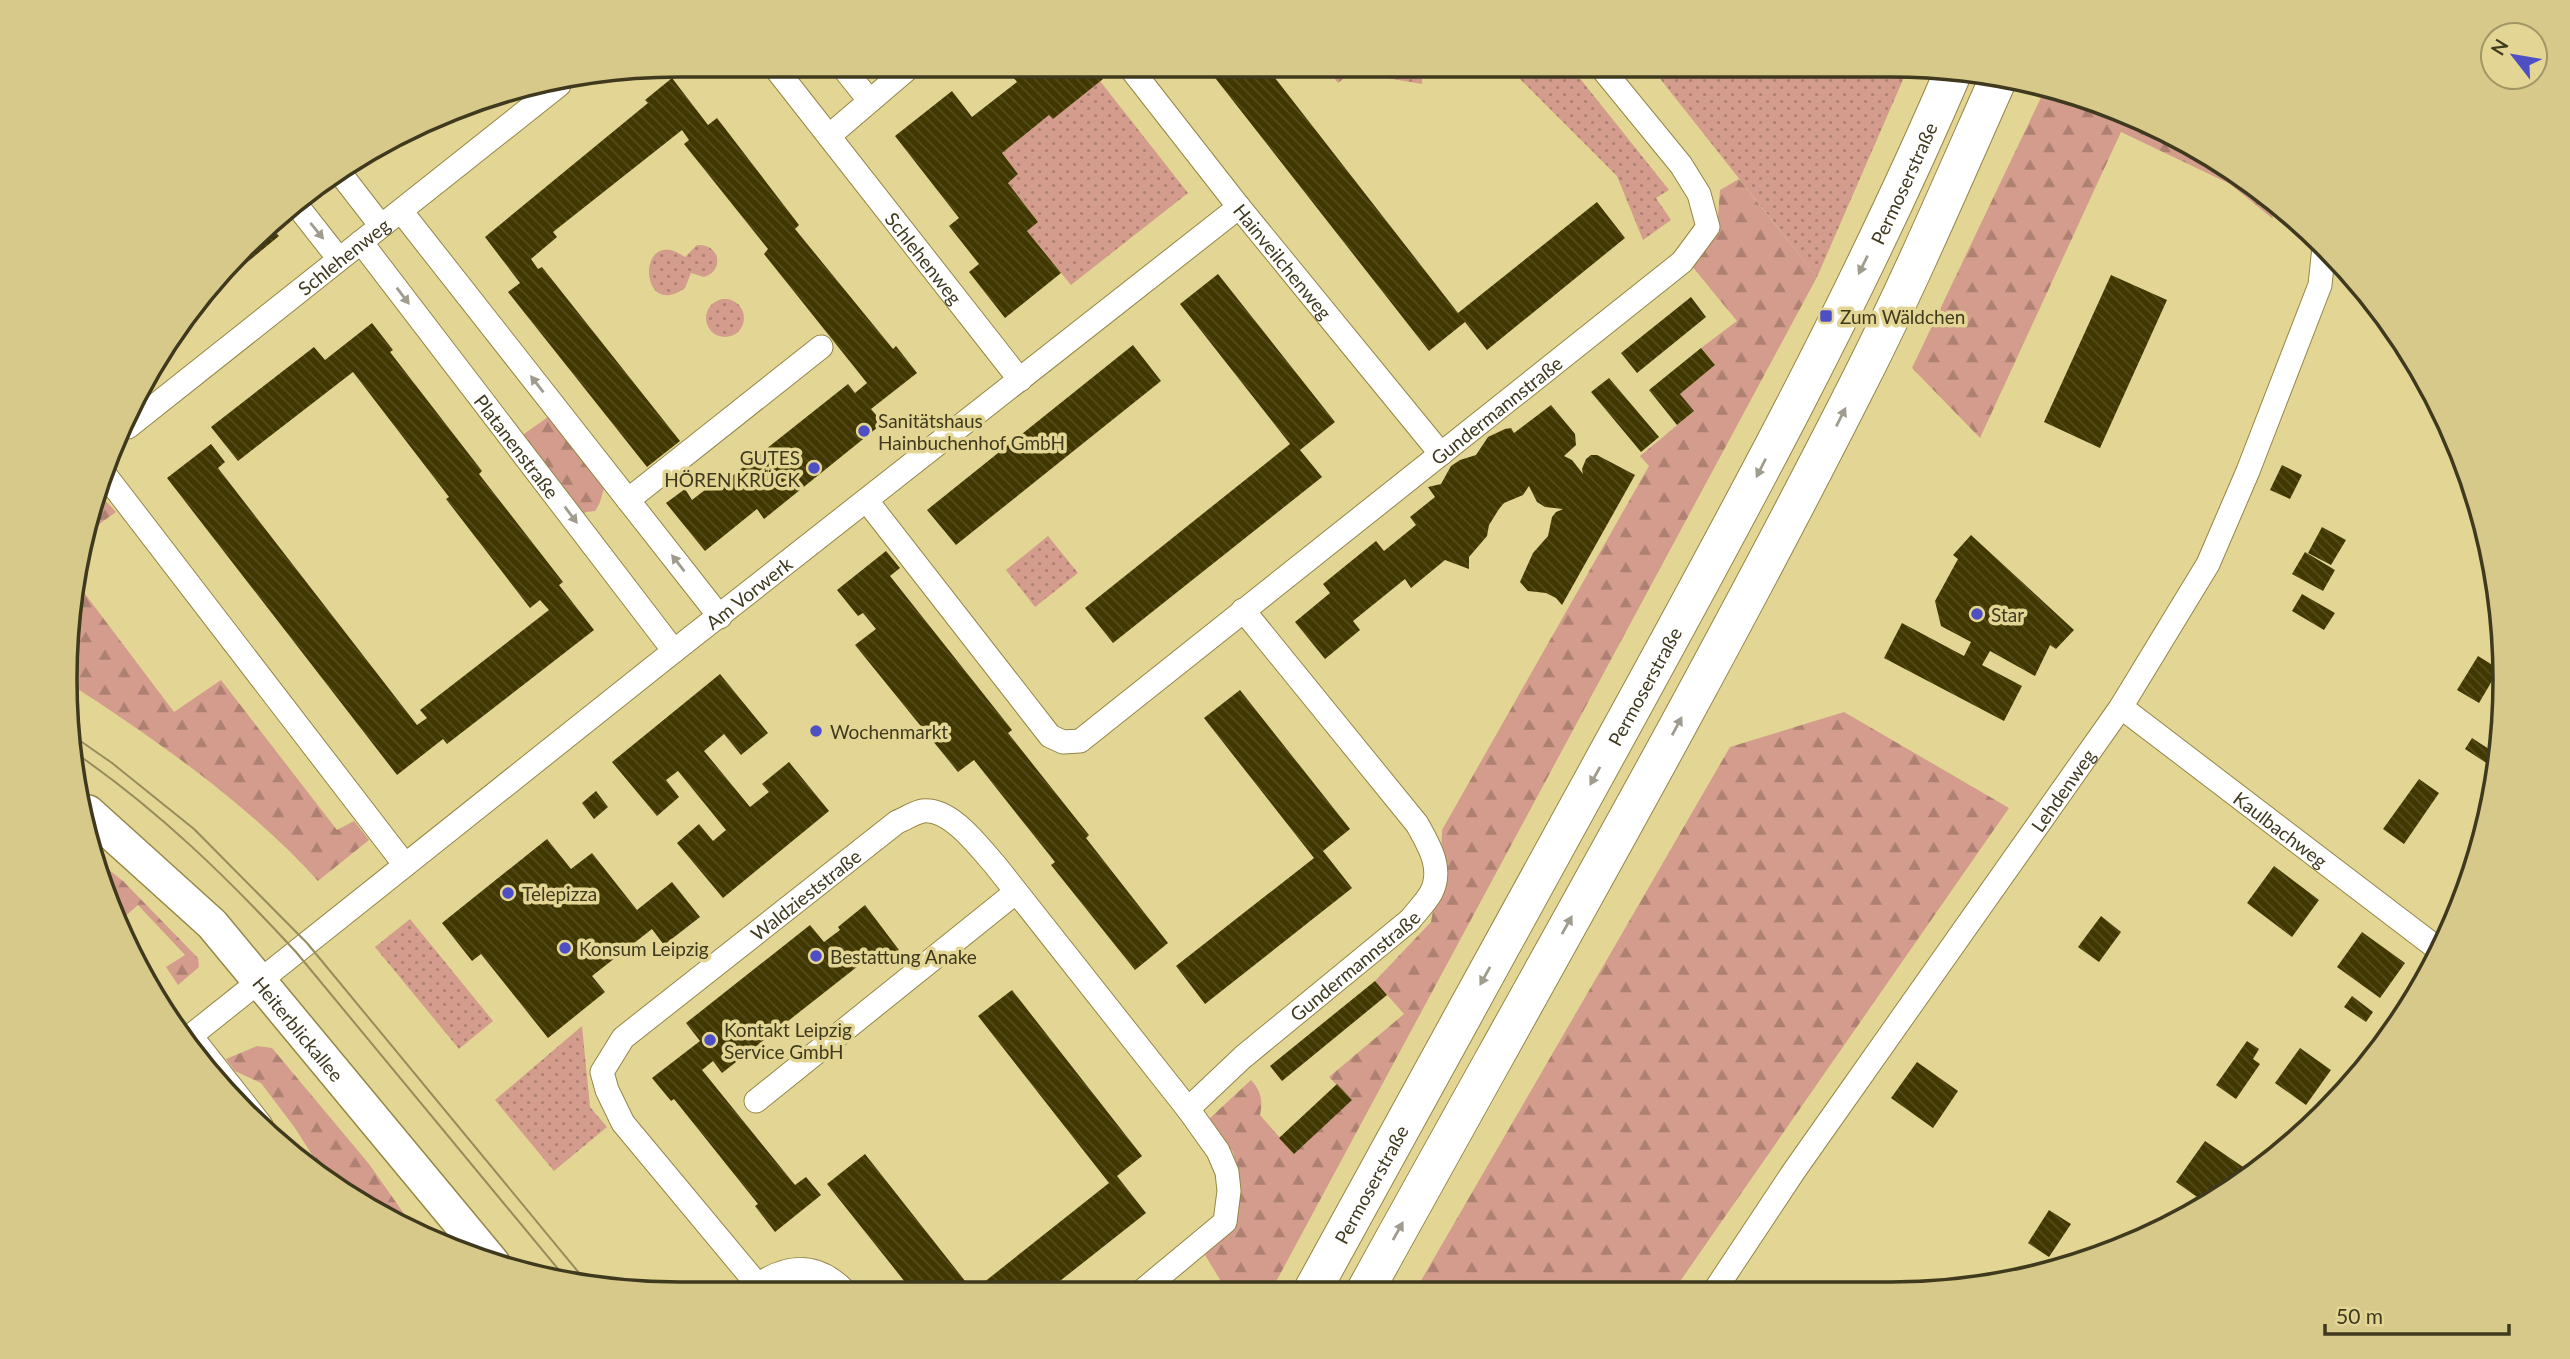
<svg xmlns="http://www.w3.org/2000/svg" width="2570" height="1359" font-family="Lato,sans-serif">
  <defs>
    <pattern id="grass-dots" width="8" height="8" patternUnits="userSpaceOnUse" patternTransform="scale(1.75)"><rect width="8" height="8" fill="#d39c8c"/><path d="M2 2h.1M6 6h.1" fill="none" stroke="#ad8072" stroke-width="1.8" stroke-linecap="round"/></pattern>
    <pattern id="forest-firs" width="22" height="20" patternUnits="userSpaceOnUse" patternTransform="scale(1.75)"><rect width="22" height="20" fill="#d39c8c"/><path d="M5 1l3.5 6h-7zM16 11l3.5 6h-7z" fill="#ad8072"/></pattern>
    <pattern id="building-back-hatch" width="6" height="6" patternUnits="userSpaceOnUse" patternTransform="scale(1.75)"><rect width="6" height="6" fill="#413701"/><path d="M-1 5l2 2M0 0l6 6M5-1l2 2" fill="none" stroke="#554c1d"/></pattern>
  </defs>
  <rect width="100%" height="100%" fill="#e3d593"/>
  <!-- grass -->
  <path fill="url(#grass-dots)" d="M1324,65L1423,66L1422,84L1352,72L1338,83Z
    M1501,66H1570L1669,190L1656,198L1671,220L1643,240L1617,176L1520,79Z
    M1650,66H1909L1817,277Z
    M1100,81L1188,193L1071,285L1027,231L1038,222L1008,183L1018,174L1002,153L1049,115L1053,118Z
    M697,245C720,243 725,271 704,277L691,273L685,288C638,322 636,223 685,257Z
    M706 318a19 19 0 1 1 38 0a19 19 0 1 1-38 0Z
    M1048,536L1078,573L1035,607L1006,570Z
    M410,919L493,1021L459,1049L375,947Z
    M582,1026L590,1107L607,1127L554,1171L495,1100Z"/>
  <!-- forest -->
  <path fill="url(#forest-firs)" d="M2047,85L2163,128L2265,192L2268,195L2273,219L2230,184L2121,132L1980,438L1912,368Z
    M1739,179L1817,277L1271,1291H1227L1205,1255L1236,1219L1240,1180L1233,1152L1209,1119L1251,1080C1261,1091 1263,1100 1260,1115L1293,1153L1351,1100L1329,1077L1404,1014L1375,981L1431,922L1441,864L1442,830L1649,466L1640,456L1693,412L1680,394L1715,365L1701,348L1737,321L1691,265L1718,216L1720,190Z
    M555,412L608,480C601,491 603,501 595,511L586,512L577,519L517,439Z
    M98,493L116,512L84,535L86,521Z
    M79,586L174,712L221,680L337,830L354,821L369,840L318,881C251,806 154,738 70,684Z
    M1844,712L2009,808L1674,1290L1415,1291L1730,747Z
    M99,862L123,881L198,958L199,967L178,985L166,967L185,955L138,905L122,919L110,906Z
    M257,1046L272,1048L369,1164L419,1235L407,1231L345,1192L327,1178L295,1128L261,1083L235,1071L226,1059Z"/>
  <!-- building -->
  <path fill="url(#building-back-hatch)" d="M1003,65H1092L1103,79L1053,119L1049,115L1002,153L1018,174L1008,183L1038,222L1027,231L1061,273L1005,318L969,272L979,264L949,226L959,218L895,136L952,91L972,117L1017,82Z
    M1205,65H1265L1458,313L1597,202L1625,238L1487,350L1465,322L1429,351Z
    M672,78L708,125L717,118L799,225L795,229L893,349L896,346L917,373L871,409L883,423L764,519L757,509L705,551L666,503L685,489L692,500L719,479L722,484L848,384L855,393L867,383L764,254L768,249L684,144L689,140L682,130L553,232L557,237L531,259L538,269L542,267L680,441L647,467L508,292L520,283L485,237L648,103L645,100Z
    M272,228L279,236L233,274L231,271Z
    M1218,274L1335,422L1300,450L1322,477L1113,643L1085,608L1290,444L1180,304Z
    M2111,275L2167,300L2100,448L2044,422Z
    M1691,297L1706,317L1637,373L1621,353Z
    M372,323L393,350L390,352L482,471L479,474L563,582L559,585L594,630L447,744L443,739L397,775L167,478L211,444L225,462L218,468L417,725L427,718L420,710L549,610L540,600L530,608L446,499L449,497L353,372L238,461L211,427L314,347L325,360Z
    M1133,345L1161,381L956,545L927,510Z
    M1701,348L1715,365L1680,394L1694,411L1677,425L1649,390Z
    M1609,378L1659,437L1641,452L1591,392Z
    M1551,405L1575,434L1576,445L1564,456L1572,460L1583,474L1582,469L1586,459L1591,455H1597L1635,475L1562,605L1556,598L1546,593L1528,591L1520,582L1533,553L1548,536L1552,517L1556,512L1563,509L1545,507L1537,502L1529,486L1523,495L1504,503L1499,509L1489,525L1487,536L1469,557V569L1445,560L1411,588L1405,579L1353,621L1360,630L1325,659L1295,622L1330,593L1323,584L1376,541L1384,551L1416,525L1410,517L1435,497L1428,487L1441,484L1451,466L1460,460L1476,455L1488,437L1505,429L1511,428L1514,433Z
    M2282,465L2302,475L2290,499L2270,490Z
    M2322,527L2346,540L2331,565L2308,553Z
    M1971,535L2074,630L2056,649L2050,645L2035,676L1990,651L1982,665L2022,686L2004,721L1884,658L1902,623L1964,656L1971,642L1941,626L1935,601L1958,559L1953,555Z
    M886,551L900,568L890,576L1012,730L1008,733L1089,835L1086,838L1168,943L1135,970L1051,865L1055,862L974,760L958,772L855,645L876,629L863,613L858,616L837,590Z
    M2305,552L2335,570L2323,591L2292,574Z
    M2302,594L2335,613L2324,630L2292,611Z
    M2478,656L2499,669L2479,703L2457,690Z
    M720,674L768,733L741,755L724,734L704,751L750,807L769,792L762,784L789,762L829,811L723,898L677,843L699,824L713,841L726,830L678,771L666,780L679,797L657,816L612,762Z
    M1240,690L1350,829L1323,851L1352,888L1205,1004L1176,966L1314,858L1204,718Z
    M2472,738L2498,755L2491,766L2465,749Z
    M2419,779L2439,793L2404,844L2383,829Z
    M596,791L608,807L594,819L582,803Z
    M547,839L571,869L592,853L637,910L672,882L700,917L664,945L652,929L592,976L605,992L548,1038L481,954L472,961L442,923Z
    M2274,866L2319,900L2292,937L2247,903Z
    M865,905L899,950L879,966L872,955L722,1073L713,1061L702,1070L795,1185L806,1177L821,1195L775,1232L755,1206L758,1204L674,1099L671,1101L652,1078L700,1041L686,1023L810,925L824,942L840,930L838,927Z
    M2101,916L2121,932L2099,962L2078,947Z
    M2362,932L2405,963L2380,998L2337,967Z
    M1375,981L1387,995L1282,1081L1270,1066Z
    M1012,990L1142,1156L1117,1176L1146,1213L1046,1292H913L827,1184L865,1154L973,1291L1109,1183L978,1016Z
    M2352,996L2373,1012L2366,1022L2344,1007Z
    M2247,1041L2259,1049L2253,1059L2260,1064L2236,1099L2216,1085Z
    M2300,1048L2331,1070L2306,1105L2275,1083Z
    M1917,1062L1958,1091L1933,1128L1891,1098Z
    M1337,1084L1352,1100L1294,1154L1279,1138Z
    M2205,1141L2252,1173L2232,1190L2207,1204L2176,1182Z
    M2049,1210L2071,1224L2049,1257L2028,1243Z"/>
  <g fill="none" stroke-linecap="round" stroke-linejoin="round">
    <defs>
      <g id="minor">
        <path id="s1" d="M773,65L1020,380"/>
        <path d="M841,65L869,100"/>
        <path id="s2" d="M1128,65L1239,207L1441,454"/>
        <path d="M829,136L912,65"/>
        <path d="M340,173L381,226"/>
        <path d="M295,203L339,259"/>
        <path d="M401,211L720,617"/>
        <path id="s3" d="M361,242L674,651"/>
        <path id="s4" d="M128,427L559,85"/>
        <path d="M106,476L405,865"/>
        <path d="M628,500L821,347"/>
        <path id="s5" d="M867,501L1050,736L1063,742L1080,741L1682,262L1708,227L1699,194L1681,165L1600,66"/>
        <path id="s6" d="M2121,707L2442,952"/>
        <path d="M191,1036L261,1125"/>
        <path id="s7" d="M188,1038L674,651L1239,207"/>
        <path d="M756,1101L1016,892"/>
        <path id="s8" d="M1188,1109L1243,1057L1410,920C1417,911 1426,902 1431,893C1444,868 1428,844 1417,824L1243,610"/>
        <path id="s9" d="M757,1284L623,1123L607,1090L602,1072L623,1038L897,822C905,819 915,812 923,811C951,808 979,847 996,866L1188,1109L1218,1151L1227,1172L1229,1191L1225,1222L1142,1291"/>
        <path id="s10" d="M1715,1290L1794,1171L2121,707L2208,564L2248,471L2320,285L2324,247"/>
        <path d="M747,1293C781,1265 814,1259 846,1292"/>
      </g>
      <g id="secondary">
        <path id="s11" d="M88,812L212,924L493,1263"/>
      </g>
      <g id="primary">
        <path id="s12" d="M1312,1291C1414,1105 1517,918 1619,732C1738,515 1857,297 1954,70"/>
        <path d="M1365,1291C1532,988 1705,687 1861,378C1911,279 1954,178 1999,77"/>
      </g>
    </defs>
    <!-- minor casing -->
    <use href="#minor" stroke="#948646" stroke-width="25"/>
    <!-- secondary casing -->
    <use href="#secondary" stroke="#948646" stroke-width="36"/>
    <!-- primary casing -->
    <use href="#primary" stroke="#948646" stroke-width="39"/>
    <!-- minor -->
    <use href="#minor" stroke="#fff" stroke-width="23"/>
    <!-- secondary -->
    <use href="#secondary" stroke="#fff" stroke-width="33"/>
    <!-- primary -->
    <use href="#primary" stroke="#fff" stroke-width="37"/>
    <!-- tram -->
    <path stroke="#968c5c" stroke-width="2" d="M69,733L112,763L194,829L307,943L589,1285
      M74,752C157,809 228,878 296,952L568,1281"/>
  </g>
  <!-- one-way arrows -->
  <defs><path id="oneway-solid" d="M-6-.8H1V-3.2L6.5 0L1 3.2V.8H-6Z" transform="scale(1.75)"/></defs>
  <g fill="#9f9c8e">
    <use href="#oneway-solid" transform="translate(317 231) rotate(51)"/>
    <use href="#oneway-solid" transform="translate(1863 265) rotate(116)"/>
    <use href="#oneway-solid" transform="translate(403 296) rotate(53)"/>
    <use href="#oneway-solid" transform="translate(537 384) rotate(-128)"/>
    <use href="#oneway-solid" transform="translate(1841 417) rotate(-63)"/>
    <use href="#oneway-solid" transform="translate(1761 468) rotate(117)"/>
    <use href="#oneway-solid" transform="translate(571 515) rotate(53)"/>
    <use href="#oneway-solid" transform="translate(678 563) rotate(-128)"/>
    <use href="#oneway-solid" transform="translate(1677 726) rotate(-62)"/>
    <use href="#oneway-solid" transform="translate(1595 776) rotate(119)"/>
    <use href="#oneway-solid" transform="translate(1567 925) rotate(-61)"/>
    <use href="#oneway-solid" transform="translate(1485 976) rotate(119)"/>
    <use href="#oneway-solid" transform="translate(1398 1231) rotate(-61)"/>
  </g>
  <!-- markers -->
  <g fill="#4e4ec5" stroke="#e3d593" stroke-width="2.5">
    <rect x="1819" y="309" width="14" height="14" rx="3.5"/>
    <circle cx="864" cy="431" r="7"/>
    <circle cx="814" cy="468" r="7"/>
    <circle cx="1977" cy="614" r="7"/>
    <circle cx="816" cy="731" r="7"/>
    <circle cx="508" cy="893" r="7"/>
    <circle cx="565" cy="948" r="7"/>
    <circle cx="816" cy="956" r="7"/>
    <circle cx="710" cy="1040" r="7"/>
  </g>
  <g text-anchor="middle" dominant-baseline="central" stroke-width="7" stroke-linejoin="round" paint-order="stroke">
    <!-- street labels -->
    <g font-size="19" fill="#3f391e" stroke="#e3d593">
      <text stroke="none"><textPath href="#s12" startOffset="1256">Permoserstraße</textPath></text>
      <text stroke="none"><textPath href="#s4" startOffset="275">Schlehenweg</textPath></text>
      <text stroke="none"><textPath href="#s1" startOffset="245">Schlehenweg</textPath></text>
      <text stroke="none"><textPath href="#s2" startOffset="250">Hainveilchenweg</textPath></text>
      <text stroke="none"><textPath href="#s5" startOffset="861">Gundermannstraße</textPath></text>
      <text stroke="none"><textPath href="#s3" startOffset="257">Platanenstraße</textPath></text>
      <text stroke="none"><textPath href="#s7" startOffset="716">Am Vorwerk</textPath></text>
      <text stroke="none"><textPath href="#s12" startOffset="690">Permoserstraße</textPath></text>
      <text stroke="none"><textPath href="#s10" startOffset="609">Lehdenweg</textPath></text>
      <text stroke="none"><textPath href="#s6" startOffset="201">Kaulbachweg</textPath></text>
      <text stroke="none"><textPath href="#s9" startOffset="537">Waldzieststraße</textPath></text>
      <text stroke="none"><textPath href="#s8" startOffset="220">Gundermannstraße</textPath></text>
      <text stroke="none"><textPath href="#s11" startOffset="303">Heiterblickallee</textPath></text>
      <text stroke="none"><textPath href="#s12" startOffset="122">Permoserstraße</textPath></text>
    </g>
    <!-- poi labels -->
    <g font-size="19" fill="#3f391e" stroke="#e3d593" text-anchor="start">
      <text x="1840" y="316">Zum Wäldchen</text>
      <text x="878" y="420">Sanitätshaus<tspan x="878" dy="22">Hainbuchenhof GmbH</tspan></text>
      <text x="800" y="457" text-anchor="end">GUTES<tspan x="800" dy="22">HÖREN KRÜCK</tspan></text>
      <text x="1991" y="614">Star</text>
      <text x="830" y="731">Wochenmarkt</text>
      <text x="522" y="893">Telepizza</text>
      <text x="579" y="948">Konsum Leipzig</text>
      <text x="830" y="956">Bestattung Anake</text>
      <text x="724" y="1029">Kontakt Leipzig<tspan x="724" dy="22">Service GmbH</tspan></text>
    </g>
  </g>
  <!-- crop -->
  <path d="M0 0H2570V1359H0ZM679 77H1891A602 602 0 0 1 2493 679V680A602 602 0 0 1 1891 1282H679A602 602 0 0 1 77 680V679A602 602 0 0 1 679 77Z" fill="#d6c98a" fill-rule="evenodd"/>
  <path fill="none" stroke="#3f391e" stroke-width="3.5" d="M679 77H1891A602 602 0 0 1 2493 679V680A602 602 0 0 1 1891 1282H679A602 602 0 0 1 77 680V679A602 602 0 0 1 679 77Z"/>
  <!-- north arrow -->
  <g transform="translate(2514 56) rotate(301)"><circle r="33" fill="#e3d593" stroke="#a19764" stroke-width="2"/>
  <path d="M0-5L12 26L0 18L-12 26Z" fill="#4e4ec5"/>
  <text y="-10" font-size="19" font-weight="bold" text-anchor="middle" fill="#3f391e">N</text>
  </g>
  <!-- scale -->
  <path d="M2325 1324v10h184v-10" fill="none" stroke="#3f391e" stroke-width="3.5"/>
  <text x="2336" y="1324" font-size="21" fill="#3f391e" stroke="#e3d593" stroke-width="5" paint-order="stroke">50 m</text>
</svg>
